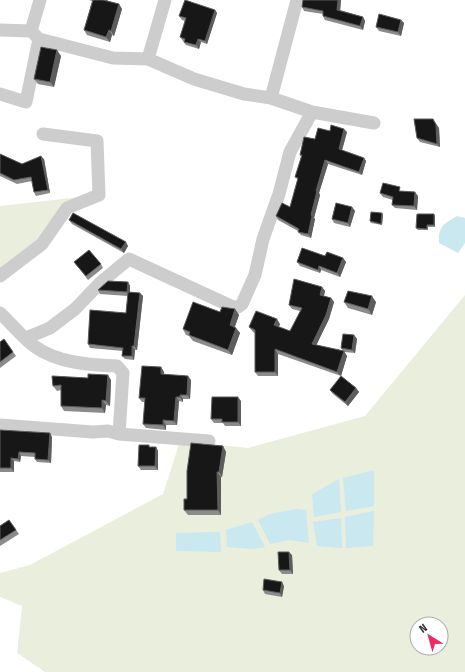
<svg xmlns="http://www.w3.org/2000/svg" width="465" height="672" font-family="'Fira Sans Condensed',sans-serif">
  <rect width="100%" height="100%" fill="#fff"/>
  <!-- green -->
  <path fill="#eaeedd" fill-rule="evenodd" d="M99,195L67,208L42,244L0,276V206Z
    M465,295V672H45L17,653L22,606L0,597V573L30,565L163,494L180,441L248,448L365,416ZM417,624H441V648H417Z"/>
  <!-- water -->
  <path fill="#c9e8ef" d="M457,216L465,218V243L458,253L439,243C438,226 444,224 457,216Z
    M374,470V506L346,511L343,478Z
    M339,479L341,512L314,517L312,494Z
    M296,509L306,510L309,543L289,540L270,544L258,520L270,514Z
    M374,511L373,546L346,548L345,517Z
    M341,518L342,548L317,546L313,522Z
    M252,522L265,547L253,549L227,547L226,530Z
    M220,532L221,552L176,551V533Z"/>
  <g fill="none" stroke-linecap="round" stroke-linejoin="round">
    <!-- minor -->
    <path stroke="#cdcdcd" stroke-width="13" d="M0,30L31,31L39,39L113,58L148,59L194,79L244,94L271,98L312,112L374,123
      M31,31L40,0
      M148,59L165,0
      M0,94L26,102L39,39
      M271,98L297,0
      M0,276L42,244L67,208L99,195L97,141L43,134
      M0,313C11,323 21,336 34,346C57,363 90,365 117,366L123,373L119,434
      M26,338L50,328L75,309L101,282L129,259L233,307H238L242,304L255,275L263,239L279,194L290,152L312,112
      M0,425L93,432L108,431L119,434L209,441"/>
  </g>
  <!-- wall -->
  <path fill="#8b8b8b" d="M89,0H108V1L119,4L122,9L114,36L112,35L110,42L87,35L84,30L92,1Z
    M303,0H341L340,10L363,17L365,21L363,30L325,20L323,16V14L304,11L302,7Z
    M215,10L217,13L207,44L201,42L199,49L186,45L180,37L185,21L182,20L179,16Z
    M401,20L404,23L401,36L379,31L376,27Z
    M61,56L54,87L38,84L34,79Z
    M439,128L440,147L420,142L417,138Z
    M330,131L347,132L342,151L364,158L366,161L362,175L328,164L319,193L320,195L314,218L315,219L311,238L301,235L298,232V231L278,220L276,216L290,207L298,180L295,177L301,157L300,155Z
    M0,154L22,164L44,159L50,193L36,196L34,192L32,181L17,184L0,176Z
    M402,191L418,196L417,210L395,208L392,205L393,200L383,197L380,193Z
    M352,207L355,211L350,227L334,223L332,219Z
    M382,213L383,215L382,225L371,223L370,221Z
    M435,216V227H428V230H418L416,228Z
    M69,220L128,246L124,253L72,224Z
    M325,256L343,258L346,262L340,277L321,270L320,273L300,266L297,262Z
    M74,262L101,264L103,268L88,280Z
    M128,282L130,286V292L140,293L143,296L137,350H135L134,360L125,359L122,356L123,351L90,348L88,344L126,313L128,296L100,294L98,290Z
    M322,287L325,291L324,296L331,298L334,302L329,319L316,345L343,351L341,348L354,335L357,339L355,353L344,352L347,356L341,376L278,354V376H258L255,372V333L253,332L249,327L280,324L279,327L290,331L300,311L292,309L289,305Z
    M344,302H376L372,315L348,308Z
    M235,309L239,315L235,327L240,333L232,355L193,341L189,336L186,335L183,329Z
    M4,339L16,356L0,368V342Z
    M161,367L164,372V374L191,380L190,399H183V402L179,401L177,425H166V430L146,428L143,424L145,402H142L139,398Z
    M52,376L111,380L110,406L106,405L105,413L64,411L61,406V390L57,391L53,386Z
    M356,388L359,392L348,406L333,394L330,390Z
    M241,401V426H225L223,423H214L211,419Z
    M0,430L52,437L51,463L37,462L35,459V457L21,456L20,462L14,461V472H0Z
    M223,446L226,452L222,477H221V515H188L184,510L187,499Z
    M151,447H156L158,451V470H141L138,466Z
    M9,520L19,534L0,546V526Z
    M292,555L293,574H282L279,570Z
    M284,586L282,597L265,594L263,590Z"/>
  <!-- shaded-wall -->
  <path fill="#5d5d5d" d="M338,0H341L340,13L337,10Z
    M119,4L122,9L114,36L111,31Z
    M215,10L217,13L207,44L205,41Z
    M363,17L365,21L363,30L360,26Z
    M401,20L404,23L401,36L398,32Z
    M109,30L112,35L110,42L106,37Z
    M198,39L201,42L199,49L196,45Z
    M57,50L61,56L54,87L50,82Z
    M433,119L439,128L440,147L437,144Z
    M344,129L347,132L341,153L339,149Z
    M41,156L44,159L50,193L48,190Z
    M364,158L366,161L362,175L359,172Z
    M325,160L328,164L319,193L320,195L314,218L315,219L311,238L308,234L311,215L316,191Z
    M415,192L418,196L417,210L414,206Z
    M352,207L355,211L350,227L348,223Z
    M382,213L383,215L382,225L381,224Z
    M434,214L435,216V227L434,225Z
    M126,242L128,246L124,253L121,249Z
    M343,258L346,262L340,277L337,273Z
    M319,266L321,270L320,273L318,270Z
    M128,282L130,286V296L127,292Z
    M322,287L325,291L323,299L320,295Z
    M140,293L143,296L137,350L134,346Z
    M372,296L376,302L372,315L368,309Z
    M331,298L334,302L329,319L315,348L312,344Z
    M235,309L239,315L233,331L230,325Z
    M277,319L280,324L277,330L274,325Z
    M236,328L240,333L232,355L228,350Z
    M354,335L357,339L355,353L352,350Z
    M132,346L135,350L134,360L132,356Z
    M275,349L278,354V376L275,372Z
    M344,351L347,356L341,376L337,372Z
    M161,367L164,372V378L161,374Z
    M108,375L111,380L110,406L106,401Z
    M188,376L191,380L190,399L187,395Z
    M356,388L359,392L348,406L345,402Z
    M180,395L183,399V402L180,397Z
    M176,397L179,401L177,425L174,421Z
    M238,397L241,401V426L238,422Z
    M102,400L106,405L105,413L102,408Z
    M163,420L166,425V430L163,425Z
    M50,433L52,437L51,463L48,460Z
    M223,446L226,452L222,477L219,472Z
    M156,447L158,451V470L155,466Z
    M19,452L21,456L20,462L18,459Z
    M11,458L14,461V472L11,468Z
    M217,472L221,477V515L218,510Z
    M289,552L292,555L293,574L290,570Z
    M282,582L284,586L282,597L280,593Z"/>
  <!-- building -->
  <path fill="#171717" stroke="#5d5d5d" d="M93,0H103L119,4L111,31L109,30L106,37L84,30Z
    M185,0L215,10L205,41L198,39L196,45L184,42L185,39L180,37L186,18L179,16Z
    M303,0H338L337,10L363,17L360,26L323,16V11L302,7Z
    M379,14L401,20L398,32L376,27Z
    M41,47L57,50L50,82L34,79Z
    M414,119H433L436,125L437,144L417,138Z
    M331,125L344,129L339,149L364,158L359,172L325,160L316,191H317L311,215L312,216L308,234L298,232L299,229L276,216L282,203L290,207L298,178L295,177L302,155H300L304,137L315,139L318,128L330,131Z
    M0,154L22,164L41,156L48,190L34,192L31,177L14,180L0,173Z
    M383,183L400,187L399,191L415,192L414,206L392,205L393,197L380,193Z
    M336,203L352,207L348,223L332,219Z
    M371,212L382,213L381,224L370,221Z
    M73,213L126,242L121,249L69,220Z
    M417,214H434V225H427V229L416,228Z
    M302,248L325,256L327,252L343,258L337,273L319,266L318,270L297,262Z
    M89,250L101,264L86,276L74,262Z
    M294,279L322,287L320,295L331,298L326,315L312,344L344,351L337,372L275,349V372H255V330L249,327L256,311L277,319L274,325L290,331L302,308L289,305Z
    M108,281L128,282L127,292L98,290Z
    M348,291L372,296L368,309L344,302Z
    M128,292L140,293L134,346H132V356H122L123,348L88,344L90,310L126,313Z
    M193,302L220,312L222,307L235,309L230,325L236,328L228,350L189,335L190,332L183,329Z
    M343,334L354,335L352,350L341,348Z
    M4,339L13,352L0,362V342Z
    M142,366L161,367V374L188,376L187,395H180V397H176L174,421L163,420V425L143,424L145,398H139Z
    M88,374L108,375L106,401L102,400V408L61,406V385L53,386L52,376L88,378Z
    M341,376L356,388L345,402L330,390Z
    M212,397H238V422H222V419H211Z
    M0,430L50,433L48,460L35,459V453L19,452L18,459L11,458V468H0Z
    M191,443L223,446L219,472H217L218,510H184V499H187V471Z
    M139,445H149V447H156L155,466H138Z
    M9,520L16,530L0,540V526Z
    M278,552H289L290,570H279Z
    M264,579L282,582L280,593L263,590Z"/>
  <!-- north arrow -->
  <g transform="translate(429 636) rotate(323)"><circle r="19" fill="#ffffff" stroke="#acacac"/>
  <path d="M0-3L7 15L0 10L-7 15Z" fill="#f02961"/>
  <text y="-6" font-size="11" font-weight="bold" text-anchor="middle" fill="#303030">N</text>
  </g>
</svg>
